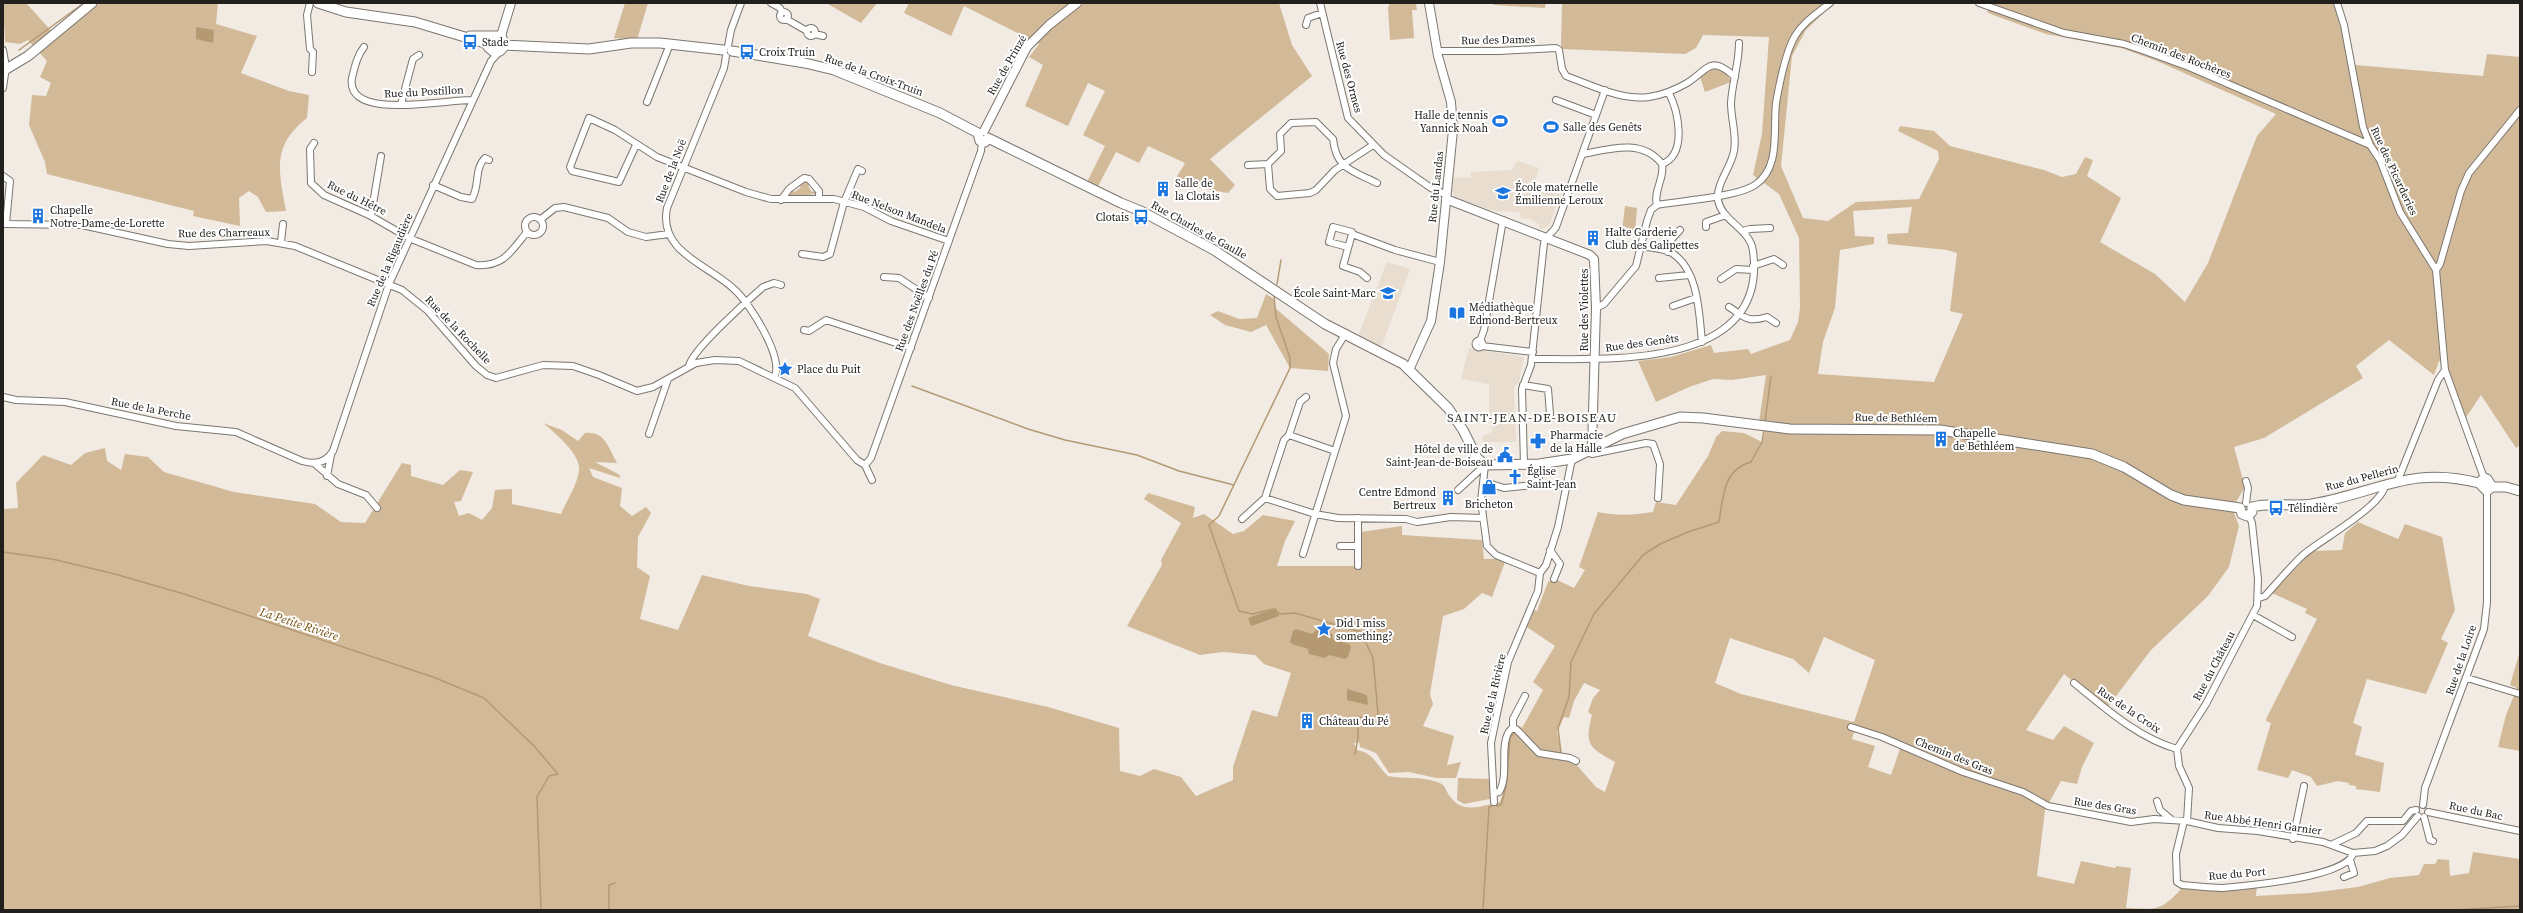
<svg xmlns="http://www.w3.org/2000/svg" width="2523" height="913" font-family="'Source Serif 4',serif">
  <rect width="100%" height="100%" fill="#f1ebe3"/>
  <!-- built -->
  <path fill="#e8ddcf" d="M1517,161L1539,168L1534,184L1535,187L1560,195L1550,224L1545,228L1539,229V224L1533,221L1532,219L1520,218V212L1495,211L1484,208L1455,197L1452,191L1453,177L1471,178V172L1512,170Z
    M1387,262L1410,269L1381,348L1358,336Z
    M1469,348L1524,357L1519,382L1514,387L1516,442H1483L1482,437L1493,431L1489,420V384L1461,379Z"/>
  <!-- green -->
  <path fill="#d2ba99" fill-rule="evenodd" d="M3,3H26L57,37L100,3H218L216,24L257,36L241,73L289,91L309,95L307,118C271,146 279,172 286,211L266,212L258,197L249,191L239,198L240,226L193,216L194,211L47,174L45,162L29,125L32,95L46,96L51,83L40,77L47,61L28,40L20,44L5,42Z
    M625,3H648L637,40L614,38Z
    M826,3H877L861,23Z
    M909,3H1279L1292,45L1312,76L1210,159L1235,185L1228,193L1190,186L1176,178L1185,163L1148,146L1139,163L1116,152L1097,188L1087,182L1105,146L1083,135L1105,91L1088,83L1068,126L1025,106L1043,65L1029,57L1039,44L964,6L951,36L904,13Z
    M1390,3H1416L1417,10H1412L1414,38L1390,40L1388,8Z
    M1494,3H1546L1545,8L1494,5Z
    M1562,3H1834L1806,30L1792,56L1781,166L1803,218L1828,221L1856,202L1919,199L1939,159L1938,151L1898,131L1900,126L1934,131L1950,146L2044,170L2062,177L2076,174L2085,157L2093,160L2087,176L2121,198L2100,242L2155,274L2185,302L2208,263L2257,136L2276,114L2157,61L2121,48L2046,34L1993,15L1987,12L1991,3H2341L2355,65L2483,76L2487,54L2520,57V445L2516,448L2481,395L2465,419L2453,388L2447,362L2439,361L2434,375L2389,340L2356,366L2363,378L2264,438L2234,447L2245,487L2236,502L2234,513L2239,526L2229,567L2208,596L2151,650L2107,708L2064,674L2026,730L2053,740L2064,726L2094,743L2082,767L2077,784L2061,781L2045,810L2037,876L2074,884L2081,861L2115,868L2116,866L2131,868L2126,908C2157,909 2160,912 2182,888L2209,890L2257,885L2256,896L2310,893L2358,887L2390,878L2419,875L2424,864H2435L2438,859L2449,860L2450,876L2469,873L2473,852L2520,859V910H3V509L18,508L16,483L43,455L71,465L85,453L105,448L107,461L121,470L125,454L148,457L164,472L234,492L315,504L341,522L365,523L402,463L411,465V476L443,485L460,470L473,472L461,501L454,502L459,516L469,513L482,520L492,508L495,490L512,489V504L561,514C567,500 577,485 579,471C582,455 554,432 543,423L562,430L578,441L585,433C605,431 608,447 617,463L595,462L620,475V478L589,468L593,477L622,488L620,506L632,516L646,507L651,513L638,537L637,567L650,576L640,619L678,630L702,575L749,586L807,594L820,599L808,636L880,663L951,685L1048,707L1119,728L1120,771L1140,776L1154,769L1181,777L1196,796L1233,780V767L1252,710L1277,717L1291,673L1264,664L1255,655L1223,652L1200,655L1127,626L1162,565L1161,560L1181,523L1144,499L1148,493L1195,507L1193,518L1204,514L1233,534L1244,531L1263,515L1295,521L1285,541L1277,566H1361V532L1402,526V535L1482,540L1484,559H1496L1505,562L1492,597L1482,593L1464,609L1443,616L1430,694L1433,704L1423,726L1454,736L1447,765L1461,762L1456,778H1436L1409,772L1389,773L1376,753L1360,747L1359,742L1354,743L1357,750C1374,753 1376,765 1388,776C1406,779 1422,776 1440,783C1446,786 1446,791 1449,795C1462,815 1481,806 1500,802L1505,787L1509,737L1520,726L1522,728L1543,690L1533,682L1555,646L1527,627L1534,610L1537,611L1548,582L1555,579L1574,588L1585,570L1579,567L1598,512C1617,516 1635,515 1653,512L1656,502L1676,505L1708,456L1716,437L1722,431L1744,433L1762,442L1765,431L1759,422L1766,375L1732,380L1713,379L1689,387L1656,402L1638,361L1671,357L1711,345L1714,353L1748,349L1751,354L1790,340L1798,322L1800,308L1799,238L1779,194L1753,175L1762,134L1769,37L1703,35L1696,48L1685,54L1562,49L1561,45ZM1912,207L1908,233L1887,234L1888,244L1947,250L1957,253L1950,311L1963,314L1934,382L1818,374L1823,342L1835,308L1840,250L1874,244V237L1855,236L1853,211ZM1824,637L1875,660L1854,722L1741,694L1715,683L1730,638L1793,659L1809,673ZM1584,683L1600,690L1593,698L1588,712L1592,715C1584,745 1589,747 1615,762L1605,792L1596,787L1575,763L1563,759L1557,732L1564,717L1569,718L1574,701ZM1856,725L1902,743L1891,775L1868,767L1875,746L1852,739Z
    M1714,68L1727,74L1731,82L1705,92L1700,77L1708,70Z
    M804,181L810,184L808,186L812,192L816,190L815,194L788,197L787,194L792,190L795,192L801,187L799,184Z
    M1625,206L1637,208L1635,232L1622,231Z
    M1266,294L1274,299V307L1329,354L1328,371L1290,368L1266,325L1251,332L1225,325L1210,315L1218,311L1239,319L1257,318Z
    M2358,522L2398,539L2405,524L2442,537L2455,610L2441,639L2448,643L2426,694L2367,679L2353,723L2362,727L2355,755L2384,763L2380,792L2356,789V786L2349,785V783L2338,781L2317,786L2311,777L2292,770L2288,778L2257,770L2271,723L2266,721L2267,717L2317,619L2305,613L2307,609L2272,593L2312,551L2342,550L2345,533Z
    M2520,651V751L2498,747L2506,715L2517,688L2510,685Z
    M1458,778L1490,779V799L1464,804L1457,800Z"/>
  <!-- water -->
  <path fill="#b49972" d="M196,27L214,30L213,43L196,39Z
    M1276,608L1279,616L1251,626L1248,618Z
    M1296,629L1312,634L1316,630L1332,634L1333,639L1349,644L1351,647L1348,657L1345,659L1329,655L1325,658L1309,654L1308,649L1292,644L1290,642L1293,631Z
    M1347,689L1367,695L1368,705L1347,700Z"/>
  <g fill="none" stroke-linecap="round" stroke-linejoin="round">
    <!-- stream -->
    <path stroke="#b49972" stroke-width="1.5" d="M19,50L84,3
      M1277,284L1281,260
      M912,386L1028,429L1065,440L1137,455L1179,471L1234,485
      M1765,422L1771,376
      M3,552L52,559L115,574L184,594L433,677L484,698L534,746L558,774L549,776L537,797L541,910
      M1273,609L1252,614L1239,611L1209,525L1219,516L1290,368V358L1276,317L1274,296
      M1276,611L1280,614L1295,613L1361,632L1373,658L1378,714L1374,718L1358,717V738L1355,754
      M1557,754L1561,753L1558,728L1569,697L1571,662L1594,614L1643,555L1660,544L1688,532L1719,522C1723,498 1723,469 1751,462L1762,442L1764,430
      M1497,806L1501,805L1506,787L1510,737L1516,732
      M609,910V885L615,883
      M1483,910L1489,807L1492,806
      M2455,910L2520,906"/>
    <defs>
      <path id="minor" d="M310,3L307,15L310,49L313,52L312,72
        M771,3L780,8L782,12
        M1320,3L1348,118L1384,155L1431,188L1447,195
        M1979,3L2064,33L2124,44L2142,50L2189,67L2370,145
        M2337,3L2344,25L2363,127L2370,145L2380,160L2400,212L2436,270
        M780 16a4 4 0 1 1 8 0a4 4 0 1 1-8 0Z
        M786,19L807,31
        M1306,25L1308,18L1322,13
        M807 32a4 4 0 1 1 8 0a4 4 0 1 1-8 0Z
        M815,34L823,36
        M728,46L731,30L741,3
        M364,47C357,56 355,66 352,78C345,122 447,99 473,100
        M3,50L6,67L3,88
        M1437,51H1499L1556,48L1559,50L1562,69L1566,76C1591,85 1622,101 1649,97C1663,95 1675,90 1687,83C1708,70 1710,54 1735,77
        M726,56L724,68L667,208C658,253 710,265 735,290C750,304 783,356 775,376
        M1556,100L1596,115
        M647,102L670,44
        M401,104L413,59L419,55
        M314,143L310,149L311,183L324,195L369,215L409,238L476,265C504,267 511,251 527,232
        M636,145L619,182L572,171L570,167L589,118L615,130L657,157L746,192L771,199H834L864,207L891,221L949,241
        M1373,145L1335,170L1316,190L1310,193L1277,196L1270,189L1268,164L1281,151L1280,134L1291,123L1316,122L1333,139C1336,169 1353,171 1377,183
        M1583,154C1609,149 1642,138 1662,164
        M1248,165L1268,164
        M3,176L10,181L6,224
        M433,185L461,197L472,199C480,185 474,169 485,158L489,160
        M781,200L789,189L804,178L809,179L819,191V197
        M1657,205C1653,191 1665,178 1662,164C1688,154 1678,111 1669,93
        M371,216L381,156
        M525 226a9 9 0 1 1 18 0a9 9 0 1 1-18 0Z
        M541,219L555,208L564,207L608,218L628,232L646,237L669,234
        M3,224L82,225L168,244L189,246L267,241L295,246L402,290L428,311L476,366L487,375L496,378L543,365L573,366L599,375L637,391L653,387L696,363L715,360L739,361L795,388L857,460L865,465
        M1706,227V222L1726,215
        M1743,231L1750,229L1770,228
        M281,242L283,224
        M1641,246C1651,248 1664,248 1672,253C1699,270 1699,314 1702,342
        M1348,247L1329,242L1333,227L1352,232V234
        M1668,252L1669,242L1680,230
        M802,254L823,257L830,254L844,202L858,169L862,171
        M1753,266L1774,259L1783,265
        M884,277L899,278L929,298
        M1367,278L1360,272L1343,266L1352,234L1395,250L1440,262
        M1659,278L1689,275
        M1721,279L1736,269L1753,270
        M1673,306L1696,298
        M1729,307C1745,317 1747,323 1767,317L1776,323
        M1596,308L1604,304L1636,266L1647,221L1651,210L1657,205C1680,201 1737,197 1755,185C1781,168 1773,130 1776,103C1779,86 1786,51 1795,36C1803,22 1818,13 1830,3
        M804,330L809,331L826,320L911,348
        M1475.5 344a3.5 3.5 0 1 1 7 0a3.5 3.5 0 1 1-7 0Z
        M1480,341L1484,330L1503,220
        M1482,346L1533,352
        M1532,359C1608,359 1769,370 1753,251C1750,228 1722,222 1718,200C1716,183 1731,168 1734,151C1737,135 1731,120 1731,103C1732,83 1739,64 1739,43
        M689,366C692,350 748,300 763,287L774,283L781,285
        M1523,385L1548,389L1550,414
        M3,397L16,400L65,402L176,426L236,432L302,461C315,465 326,463 333,451L389,284L491,61L500,51
        M649,434L668,379
        M1289,435L1300,402L1306,397
        M1586,452L1592,454L1646,443L1653,444L1660,464L1658,498
        M314,463L338,484L366,495L377,508
        M865,465L871,458L981,151L982,142
        M865,465L872,480
        M1524,465L1522,389L1531,365L1544,243C1546,236 1552,233 1556,227L1605,90
        M327,476L331,455
        M2484,478L2445,370L2436,270L2440,264L2461,191L2469,173L2520,110
        M2398,480L2438,380L2445,370
        M2246,481L2248,488L2246,503
        M1485,482L1504,488L1534,485L1539,477V464
        M1458,490L1485,465L1481,501L1487,546L1496,555L1540,573
        M1265,498L1315,514L1338,518L1406,519L1417,522L1451,517L1483,518
        M1242,519L1265,498L1284,440L1289,435L1335,451
        M1340,546H1358
        M1550,550L1560,564L1554,579
        M1303,554L1346,416L1333,363L1336,349L1346,333
        M1358,566V518
        M1540,573L1546,565L1558,527L1572,459
        M2259,598L2265,596C2278,582 2290,567 2303,555C2320,540 2385,505 2385,484
        M2253,615L2292,637
        M2467,678L2520,694
        M2074,683C2105,708 2138,738 2177,749
        M1851,727L1882,737L1963,772L2023,792L2048,806L2131,822L2154,819L2187,821L2218,828L2258,831L2323,842L2353,853L2375,851L2387,846L2402,835L2418,816
        M1513,729V719L1525,696
        M1495,793L1499,792C1510,776 1498,742 1511,729H1516L1539,753L1570,758L1576,761
        M2157,801L2160,810L2172,820
        M1494,802L1491,743L1497,714L1508,662L1538,591L1540,573
        M2423,805L2425,788L2484,629L2487,602V491
        M2428,812L2520,831
        M2424,817L2430,840L2433,841
        M2184,821L2176,854L2177,882L2182,885C2196,886 2209,888 2222,888C2245,886 2349,877 2353,853
        M2187,821L2189,788L2179,766L2177,749L2206,704L2257,606L2258,579L2252,523L2249,515
        M2293,839L2304,786
        M2333,844L2356,833L2367,821H2403L2411,811L2416,810
        M2344,877L2354,873L2350,860"/>
      <path id="tertiary" d="M501,36L511,3
        M984,131L1027,47L1049,25L1077,3
        M1446,199L1590,255L1594,259L1596,308L1592,448
        M1409,370L1431,321L1440,262L1453,130L1451,102L1438,56L1429,3"/>
      <path id="secondary" d="M318,3L346,12L415,22L488,44
        M470,36H501L505,45L500,51L494,52L488,47L489,39L494,36
        M505,45L589,49L631,43H660L723,50
        M732,51L805,63L834,70L940,113L978,133
        M3,71L28,56L92,3
        M978,133L980,141L985,142L988,138
        M988,138L1121,203L1143,212L1214,250L1325,324L1403,364L1448,408L1463,430L1477,458L1485,465L1539,464L1572,459L1622,434L1680,417L1703,418L1790,429L1940,430L2092,454L2124,467L2171,495L2184,500L2240,508
        M2479,483L2484,478L2487,479L2492,487
        M2479,483L2487,491L2492,487
        M2492,487H2506L2520,491
        M2252,507C2270,502 2293,507 2312,504C2377,493 2410,465 2479,483
        M2240,508L2242,514L2247,516L2252,512V507"/>
    </defs>
    <!-- minor casing -->
    <use href="#minor" stroke="#7b766f" stroke-width="8"/>
    <!-- tertiary casing -->
    <use href="#tertiary" stroke="#7b766f" stroke-width="10"/>
    <!-- secondary casing -->
    <use href="#secondary" stroke="#7b766f" stroke-width="11"/>
    <!-- minor -->
    <use href="#minor" stroke="#fff" stroke-width="6"/>
    <!-- tertiary -->
    <use href="#tertiary" stroke="#fff" stroke-width="8"/>
    <!-- secondary -->
    <use href="#secondary" stroke="#fff" stroke-width="9"/>
  </g>
  <!-- icons -->
  <defs>
    <symbol id="bus-bare" viewBox="-9 -9 18 18"><path d="M-5-6H5V4H4V6H2V4H-2V6H-4V4H-5ZM-3.5-4V0h7V-4ZM-3.5 1.2v1.5H-2V1.2ZM2 1.2v1.5H3.5V1.2Z" fill="#1d76e0" stroke="#fff" stroke-width="2.5" paint-order="stroke"/></symbol>
    <symbol id="stadium-bare" viewBox="-9 -9 18 18"><path d="M0-5a6.5 5 0 1 0 0 10a6.5 5 0 1 0 0-10ZM-3.5-1.8h7v3.6h-7Z" fill="#1d76e0" stroke="#fff" stroke-width="2.5" paint-order="stroke"/></symbol>
    <symbol id="building-bare" viewBox="-9 -9 18 18"><path d="M-4-6H4V6H1V3H-1V6H-4ZM-2.5-4.3h1.7v1.8h-1.7ZM.8-4.3h1.7v1.8H.8ZM-2.5-1h1.7V.8h-1.7ZM.8-1h1.7V.8H.8Z" fill="#1d76e0" stroke="#fff" stroke-width="2.5" paint-order="stroke"/></symbol>
    <symbol id="school-bare" viewBox="-9 -9 18 18"><path d="M0-5L7-2L0 1L-7-2ZM-4 1L0 2.5L4 1V4Q0 6-4 4Z" fill="#1d76e0" stroke="#fff" stroke-width="2.5" paint-order="stroke"/></symbol>
    <symbol id="library-bare" viewBox="-9 -9 18 18"><path d="M-6-4Q-3-5.5-.7-3.5V5Q-3 3-6 4ZM6-4Q3-5.5 .7-3.5V5Q3 3 6 4Z" fill="#1d76e0" stroke="#fff" stroke-width="2.5" paint-order="stroke"/></symbol>
    <symbol id="sight-bare" viewBox="-9 -9 18 18"><path d="M0-6L1.8-2.2L6-1.7L2.9 1.2L3.7 5.4L0 3.3L-3.7 5.4L-2.9 1.2L-6-1.7L-1.8-2.2Z" fill="#1d76e0" stroke="#fff" stroke-width="2.5" paint-order="stroke"/></symbol>
    <symbol id="pharmacy-bare" viewBox="-9 -9 18 18"><path d="M-2-6h4v4h4v4h-4v4h-4v-4h-4v-4h4Z" fill="#1d76e0" stroke="#fff" stroke-width="2.5" paint-order="stroke"/></symbol>
    <symbol id="civic-bare" viewBox="-9 -9 18 18"><path d="M-.6-6.5H3V-4.5H.6V-3L4-1V1h2V6H-6V1h2V-1L-.6-3ZM-1.2 2.5V6h2.4V2.5Z" fill="#1d76e0" stroke="#fff" stroke-width="2.5" paint-order="stroke"/></symbol>
    <symbol id="church-bare" viewBox="-9 -9 18 18"><path d="M-1.2-6h2.4v3.5h3.3v2.4h-3.3V6h-2.4V-.1h-3.3v-2.4h3.3Z" fill="#1d76e0" stroke="#fff" stroke-width="2.5" paint-order="stroke"/></symbol>
    <symbol id="shop-bare" viewBox="-9 -9 18 18"><path d="M-5-2.5h2.3a2.7 3.5 0 0 1 5.4 0H5L5.5 6h-11ZM-1.5-2.5h3a1.5 2.3 0 0 0-3 0Z" fill="#1d76e0" stroke="#fff" stroke-width="2.5" paint-order="stroke"/></symbol>
  </defs>
  <g fill-rule="evenodd">
    <use href="#bus-bare" x="459" y="31" width="22" height="22"/>
    <use href="#bus-bare" x="736" y="41" width="22" height="22"/>
    <use href="#stadium-bare" x="1489" y="110" width="22" height="22"/>
    <use href="#stadium-bare" x="1540" y="116" width="22" height="22"/>
    <use href="#building-bare" x="1152" y="178" width="22" height="22"/>
    <use href="#school-bare" x="1492" y="182" width="22" height="22"/>
    <use href="#building-bare" x="27" y="205" width="22" height="22"/>
    <use href="#bus-bare" x="1130" y="206" width="22" height="22"/>
    <use href="#building-bare" x="1582" y="227" width="22" height="22"/>
    <use href="#school-bare" x="1377" y="282" width="22" height="22"/>
    <use href="#library-bare" x="1446" y="302" width="22" height="22"/>
    <use href="#sight-bare" x="774" y="358" width="22" height="22"/>
    <use href="#building-bare" x="1930" y="428" width="22" height="22"/>
    <use href="#pharmacy-bare" x="1527" y="430" width="22" height="22"/>
    <use href="#civic-bare" x="1494" y="444" width="22" height="22"/>
    <use href="#church-bare" x="1504" y="466" width="22" height="22"/>
    <use href="#shop-bare" x="1478" y="476" width="22" height="22"/>
    <use href="#building-bare" x="1437" y="487" width="22" height="22"/>
    <use href="#bus-bare" x="2265" y="497" width="22" height="22"/>
    <use href="#sight-bare" x="1313" y="618" width="22" height="22"/>
    <use href="#building-bare" x="1296" y="710" width="22" height="22"/>
  </g>
  <g text-anchor="middle" dominant-baseline="central" stroke-width="4" stroke-linejoin="round" paint-order="stroke">
    <!-- street labels -->
    <g font-size="11" fill="#22201d" stroke="#fff">
      <text transform="translate(1498 40) rotate(-1)">Rue des Dames</text>
      <text transform="translate(2181 56) rotate(21)">Chemin des Rochères</text>
      <text transform="translate(1007 65) rotate(-60)">Rue de Prinzé</text>
      <text transform="translate(874 75) rotate(20)">Rue de la Croix-Truin</text>
      <text transform="translate(1349 77) rotate(75)">Rue des Ormes</text>
      <text transform="translate(424 92) rotate(-3)">Rue du Postillon</text>
      <text transform="translate(671 171) rotate(-69)">Rue de la Noë</text>
      <text transform="translate(2394 171) rotate(65)">Rue des Picarderies</text>
      <text transform="translate(1436 187) rotate(-84)">Rue du Landas</text>
      <text transform="translate(357 198) rotate(26)">Rue du Hêtre</text>
      <text transform="translate(899 212) rotate(21)">Rue Nelson Mandela</text>
      <text transform="translate(1199 230) rotate(29)">Rue Charles de Gaulle</text>
      <text transform="translate(224 233) rotate(-1)">Rue des Charreaux</text>
      <text transform="translate(390 260) rotate(-67)">Rue de la Rigaudière</text>
      <text transform="translate(917 301) rotate(-70)">Rue des Noëlles du Pé</text>
      <text transform="translate(1584 310) rotate(-90)">Rue des Violettes</text>
      <text transform="translate(458 330) rotate(46)">Rue de la Rochelle</text>
      <text transform="translate(1642 343) rotate(-8)">Rue des Genêts</text>
      <text transform="translate(151 409) rotate(11)">Rue de la Perche</text>
      <text transform="translate(1896 418) rotate(1)">Rue de Bethléem</text>
      <text transform="translate(2362 478) rotate(-15)">Rue du Pellerin</text>
      <text transform="translate(2461 660) rotate(-71)">Rue de la Loire</text>
      <text transform="translate(2214 666) rotate(-62)">Rue du Château</text>
      <text transform="translate(1493 694) rotate(-77)">Rue de la Rivière</text>
      <text transform="translate(2129 710) rotate(34)">Rue de la Croix</text>
      <text transform="translate(1954 756) rotate(22)">Chemin des Gras</text>
      <text transform="translate(2105 806) rotate(9)">Rue des Gras</text>
      <text transform="translate(2476 811) rotate(12)">Rue du Bac</text>
      <text transform="translate(2263 823) rotate(8)">Rue Abbé Henri Garnier</text>
      <text transform="translate(2237 874) rotate(-5)">Rue du Port</text>
    </g>
    <!-- poi labels -->
    <g font-size="11" fill="#22201d" stroke="#fff" text-anchor="start">
      <text x="482" y="42">Stade</text>
      <text x="759" y="52">Croix Truin</text>
      <text x="1488" y="115" text-anchor="end">Halle de tennis<tspan x="1488" dy="13">Yannick Noah</tspan></text>
      <text x="1563" y="127">Salle des Genêts</text>
      <text x="1175" y="183">Salle de<tspan x="1175" dy="13">la Clotais</tspan></text>
      <text x="1515" y="187">École maternelle<tspan x="1515" dy="13">Émilienne Leroux</tspan></text>
      <text x="50" y="210">Chapelle<tspan x="50" dy="13">Notre-Dame-de-Lorette</tspan></text>
      <text x="1129" y="217" text-anchor="end">Clotais</text>
      <text x="1605" y="232">Halte Garderie<tspan x="1605" dy="13">Club des Galipettes</tspan></text>
      <text x="1376" y="293" text-anchor="end">École Saint-Marc</text>
      <text x="1469" y="307">Médiathèque<tspan x="1469" dy="13">Edmond-Bertreux</tspan></text>
      <text x="797" y="369">Place du Puit</text>
      <text x="1953" y="433">Chapelle<tspan x="1953" dy="13">de Bethléem</tspan></text>
      <text x="1550" y="435">Pharmacie<tspan x="1550" dy="13">de la Halle</tspan></text>
      <text x="1493" y="449" text-anchor="end">Hôtel de ville de<tspan x="1493" dy="13">Saint-Jean-de-Boiseau</tspan></text>
      <text x="1527" y="471">Église<tspan x="1527" dy="13">Saint-Jean</tspan></text>
      <text x="1436" y="492" text-anchor="end">Centre Edmond<tspan x="1436" dy="13">Bertreux</tspan></text>
      <text x="1489" y="504" text-anchor="middle">Bricheton</text>
      <text x="2288" y="508">Télindière</text>
      <text x="1336" y="623">Did I miss<tspan x="1336" dy="13">something?</tspan></text>
      <text x="1319" y="721">Château du Pé</text>
    </g>
    <!-- water labels -->
    <g font-size="12" font-style="italic" fill="#744f08" stroke="#fff">
      <text transform="translate(299 624) rotate(18)">La Petite Rivière</text>
    </g>
    <!-- quarter labels -->
    <g font-size="13" letter-spacing="1" fill="#332f29" stroke="#fff">
      <text x="1532" y="417">SAINT-JEAN-DE-BOISEAU</text>
    </g>
  </g>
  <!-- border -->
  <rect width="2523" height="913" fill="none" stroke="#22201d" stroke-width="8"/>
</svg>
